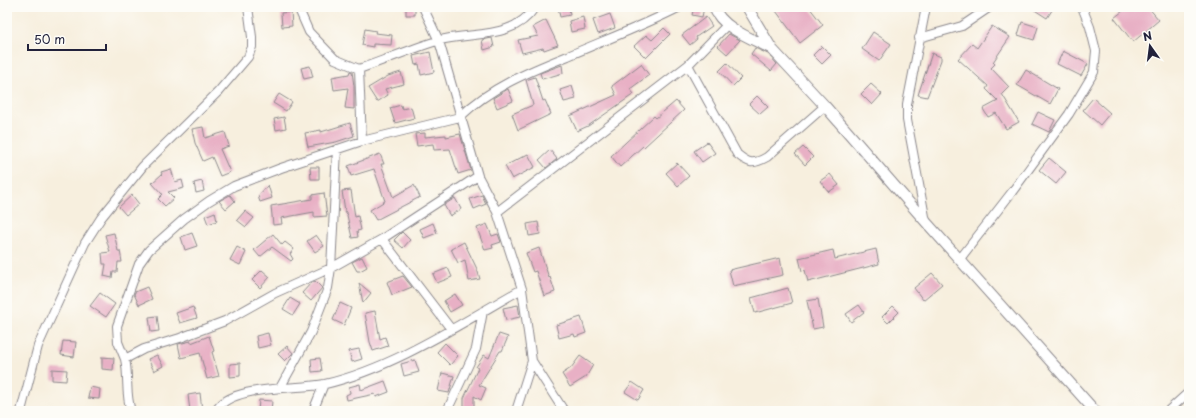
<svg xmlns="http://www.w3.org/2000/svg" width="1196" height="418" font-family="'Playpen Sans',sans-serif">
  <rect width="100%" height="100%" fill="#fdfcf7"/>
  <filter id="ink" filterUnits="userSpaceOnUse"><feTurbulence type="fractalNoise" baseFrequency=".025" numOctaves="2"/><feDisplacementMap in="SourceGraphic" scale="8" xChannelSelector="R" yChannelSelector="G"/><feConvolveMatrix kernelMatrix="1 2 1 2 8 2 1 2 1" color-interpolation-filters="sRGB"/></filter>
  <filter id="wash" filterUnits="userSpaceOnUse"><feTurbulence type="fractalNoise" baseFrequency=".012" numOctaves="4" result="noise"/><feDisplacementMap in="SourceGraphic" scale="16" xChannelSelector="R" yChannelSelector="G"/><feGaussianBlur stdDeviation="0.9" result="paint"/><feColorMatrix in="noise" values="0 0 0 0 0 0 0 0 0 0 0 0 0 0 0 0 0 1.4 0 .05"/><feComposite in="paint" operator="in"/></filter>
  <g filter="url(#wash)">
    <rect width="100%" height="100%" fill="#f7efde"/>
    <g id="blocks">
      <!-- building -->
      <path fill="#e8b0c5" d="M406,7H415V15H406Z
        M558,7H569L570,15L560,17Z
        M694,7H704L702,17L692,15Z
        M773,7H809L823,25L800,43Z
        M1030,7H1054L1047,18Z
        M1128,7H1148L1159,20L1133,42L1114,18Z
        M291,12L292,26L282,27L281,13Z
        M610,14L615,28L598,34L593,20Z
        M583,17L585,29L571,32L569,21Z
        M706,17L712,26L696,37L697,39L690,45L682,35Z
        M546,20L558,45L544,50L543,48L522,53L518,40L538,36L533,27Z
        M1022,22L1038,27L1034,40L1018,35Z
        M992,26L1010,37L993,62L995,64L991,68L1009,87L1002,94L1019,122L1006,129L996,113L988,117L983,109L998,101L986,89L988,86L958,59L972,44L977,48Z
        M664,28L670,34L646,58L634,46L646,35L652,40Z
        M365,29L376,31L375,33L392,35L391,45L373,44V47L362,45Z
        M873,32L891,44L879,61L862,49Z
        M729,34L740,40L727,54L718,46Z
        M492,38L494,47L484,50L482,40Z
        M822,46L831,55L822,64L813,55Z
        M755,48L768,54L777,64L771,71L751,54Z
        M1063,51L1088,64L1081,76L1057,64Z
        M430,52L434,72L421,75L419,64L415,65L413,56Z
        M932,53L941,57V60L927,97L918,95Z
        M727,63L741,78L733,86L719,71Z
        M641,64L649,75L630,89L634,94L588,126L577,131L570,116L616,95L612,86Z
        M562,65L563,73L542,79L540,73Z
        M310,66L313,77L304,79L301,68Z
        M1026,70L1058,89L1050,104L1017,85Z
        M350,71L352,72L354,86V109L345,108L348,88L334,90L332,77L349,74Z
        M401,72L404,84L385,89L388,95L377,102L368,88L388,76Z
        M535,77L543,101L545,100L551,114L518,130L512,114L533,105L526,80Z
        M871,84L882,94L872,105L861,94Z
        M572,86L576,99L564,102L560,90Z
        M508,89L513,101L497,108L493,98Z
        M279,94L292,102L286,111L273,103Z
        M757,96L768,107L760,114L749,104Z
        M1093,98L1110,113L1100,125L1083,110Z
        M676,101L684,110L644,147L643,146L620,167L611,156L654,116L656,118Z
        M401,105L402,109L411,107L414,118L395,123L390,108Z
        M1038,112L1055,120L1049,132L1032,124Z
        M284,117L286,128L276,130L274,119Z
        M350,123L354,136L336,142L308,147L305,133L321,130V132Z
        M203,127L205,138L225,132L229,146L220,149L230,172L220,176L212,157L203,161L195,143L192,129Z
        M425,133V137L446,135V137L460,134L471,170L458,174L450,149L434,150L433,144L417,146L415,134Z
        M707,142L715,153L702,162L694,151Z
        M803,147L813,157L805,165L795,154Z
        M550,150L557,159L546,168L539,160Z
        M380,154L384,164H381L393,197L414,185L420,197L376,220L370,210L385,201L374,169L351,176L348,166Z
        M528,154L535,167L512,179L505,166Z
        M1049,158L1066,172L1056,184L1039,170Z
        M677,163L689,176L678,186L666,173Z
        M310,167H319V179H311Z
        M171,169L175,182L182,180L184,188L168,192L174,198L165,206L158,199L163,194H162L152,183L162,174L161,172Z
        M830,174L839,185L829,192L820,181Z
        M202,181L204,191L196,193L194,183Z
        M268,185L272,198L260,202L258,196Z
        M351,190L355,217L358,216L361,230L357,231L358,237L352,238L347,215L348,214H347L345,211L342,191Z
        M324,193L327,216L314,217V212L281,218L282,224L273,225L271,206L312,199V195Z
        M132,195L139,204L126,215L119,207Z
        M230,195L235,201L226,209L219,201Z
        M482,195L486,204L474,209L470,199Z
        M455,198L461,209L450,216L444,205Z
        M245,211L254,218L246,227L237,220Z
        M215,212L217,221L208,224L205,216Z
        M538,222L540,234L529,236L527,224Z
        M433,223L437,233L424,238L420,229Z
        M487,224L492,236L498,234L501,242L492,245L493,248L485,250L477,228Z
        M402,232L410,240L403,248L394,240Z
        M114,233L118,251H120L122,262H118L117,272H113L112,278L104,276L106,264H103L102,253L110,252L105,235Z
        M192,233L197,246L185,250L181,237Z
        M273,234L282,245L285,242L294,249L290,254L293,259L291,261L272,247L260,257L254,250Z
        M316,235L324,246L315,252L307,241Z
        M464,242L477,269L480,279L469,281L465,260L458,263L451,249Z
        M237,247L246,252L240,265L230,260Z
        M539,248L549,278L550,277L555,292L544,296L536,271L533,272L526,253Z
        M876,249L879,264L808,282L805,270L802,271L799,258L833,250L835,259Z
        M362,257L367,267L360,271H357L352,262Z
        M780,258L783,275L733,286L729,270Z
        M448,268L452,277L437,283L433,274Z
        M262,270L270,277L260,288L252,280Z
        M932,273L942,284L923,300L914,288Z
        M403,276L412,287L392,295L387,282Z
        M315,281L322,288L311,301L302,293L311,283Z
        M359,283L371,293L363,303Z
        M147,287L152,299L139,305L134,294L135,292Z
        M788,288L792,303L755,313L751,298Z
        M100,293L115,304L106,317L90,306Z
        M455,294L462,305L450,312L444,301Z
        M290,298L300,304L293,315L283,309Z
        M818,299L823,327L813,329L807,301Z
        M340,303L351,308L344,325L333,320Z
        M518,305L520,317L506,320L503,308Z
        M859,305L864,312L851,322L846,314Z
        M893,306L899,312L888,323L882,317Z
        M193,307L197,318L180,323L176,313Z
        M375,311L380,339L385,337L388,346L373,351L370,342L365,313Z
        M157,316L159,331L151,332L149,317Z
        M581,317L586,333L575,337L574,334L559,338L556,325Z
        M268,333L271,345L258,348L256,336Z
        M499,334L508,337L502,351H500L479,385L486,388L481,400L474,396V411H464V398L478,368L476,367L484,355L489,358Z
        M209,336L214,351L212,352L219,376L207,379L200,353L181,358L178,344L191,341V343Z
        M63,341L76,342L74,357L61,355Z
        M445,343L458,356L450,365L437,352Z
        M287,346L293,353L285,361L278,354Z
        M359,349L362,359L352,362L349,351Z
        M157,355L163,366L154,371L148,359Z
        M580,356L593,365L586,377L570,387L562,374L571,368Z
        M102,357L114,358L113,370L102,369Z
        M320,358L322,371L312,372L311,359Z
        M415,360L419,372L404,376L401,364Z
        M240,363V376L230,377V364Z
        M52,369L67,370L66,381L52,380Z
        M442,373L454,376L449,393L438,391Z
        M385,381L389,392L376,397L375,394L347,400L346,395L350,393L349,387L360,384L361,390Z
        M632,382L644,390L638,400L625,392Z
        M90,387L100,389L99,399L88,398Z
        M200,393L202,411H190L188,395Z
        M259,400L272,401L271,411H258Z"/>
    </g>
  </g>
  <g filter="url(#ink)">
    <use href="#blocks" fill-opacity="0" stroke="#8c888c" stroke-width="1"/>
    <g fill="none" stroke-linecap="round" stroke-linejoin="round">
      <defs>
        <path id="minor" d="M298,7L309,32L335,59L359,69
          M423,7L439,41L478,176L497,212L522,289L532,361L516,411
          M919,38L962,26L990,7
          M688,65L737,154C749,164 753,165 767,157L825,106
          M362,141L359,69C385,60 411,49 437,41C471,31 513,41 535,7
          M478,176L382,239L331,268L275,293L225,321L180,338L144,349L125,359L118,342L117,326L139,264L149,250L184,219L209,201L234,186L281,168L362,141L460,117C489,88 530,71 568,56C605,40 643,26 680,7
          M497,212L688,65L727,25
          M926,222L907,120V104L926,7
          M382,239L451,329
          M959,260L1012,192L1069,114L1094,72L1096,51L1090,27L1082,7
          M125,359C129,376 125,394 131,411
          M532,361L564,411
          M280,388L311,332L328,288L331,268L337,149
          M21,411L38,346L85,243L101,218L143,166L218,92L248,57L252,47V37L248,7
          M216,411C230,384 298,390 325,384C394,368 461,323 522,289
          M313,411L324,384
          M447,411L476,349L483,311
          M1168,411L1189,392"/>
        <path id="tertiary" d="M714,7C721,28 753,39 772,49
          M747,7L772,49L825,106L926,222L1095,411"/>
      </defs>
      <!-- minor casing -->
      <use href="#minor" stroke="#8c888c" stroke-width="10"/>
      <!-- tertiary casing -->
      <use href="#tertiary" stroke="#8c888c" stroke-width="12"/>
      <!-- minor -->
      <use href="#minor" stroke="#fff" stroke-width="8"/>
      <!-- tertiary -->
      <use href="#tertiary" stroke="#fff" stroke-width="10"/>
    </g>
  </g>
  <!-- margin -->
  <rect width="1196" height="418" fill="none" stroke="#fdfcf7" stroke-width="24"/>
  <!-- north arrow -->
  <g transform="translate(1150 46) rotate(346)" stroke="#fdfcf7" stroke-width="3" paint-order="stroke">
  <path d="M0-3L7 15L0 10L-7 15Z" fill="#22223b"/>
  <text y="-6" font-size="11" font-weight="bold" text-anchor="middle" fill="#22223b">N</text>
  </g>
  <!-- scale -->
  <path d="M28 44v6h78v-6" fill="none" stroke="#22223b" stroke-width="2"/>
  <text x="34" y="44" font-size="12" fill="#22223b" stroke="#fdfcf7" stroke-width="3" paint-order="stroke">50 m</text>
</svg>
